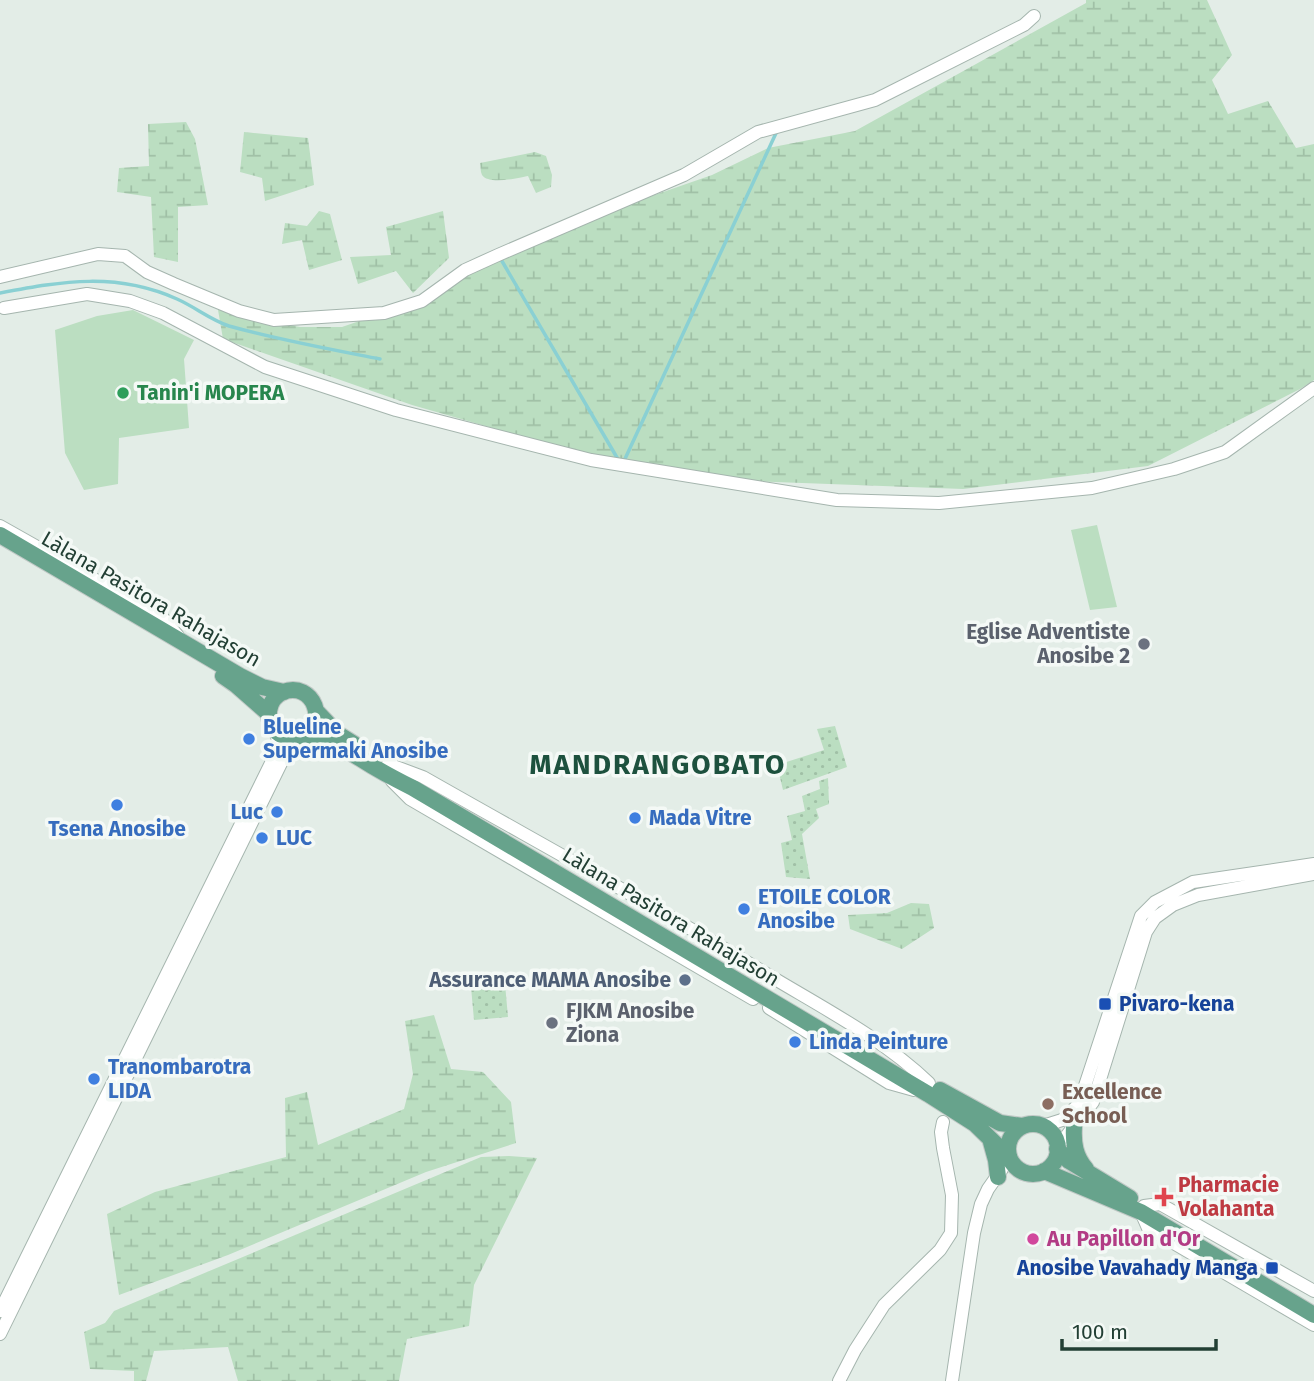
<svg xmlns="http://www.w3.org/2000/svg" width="1314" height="1381" font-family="'Fira Sans',sans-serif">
  <defs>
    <pattern id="grass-dots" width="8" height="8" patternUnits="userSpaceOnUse" patternTransform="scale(1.75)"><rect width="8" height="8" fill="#bbdec1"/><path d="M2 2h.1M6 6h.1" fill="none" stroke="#a0c0a6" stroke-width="1.8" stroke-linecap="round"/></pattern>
    <pattern id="wetland-marsh" width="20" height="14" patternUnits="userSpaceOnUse" patternTransform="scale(1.75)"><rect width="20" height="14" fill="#bbdec1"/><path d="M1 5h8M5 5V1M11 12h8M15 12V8" fill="none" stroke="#a0c0a6"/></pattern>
  </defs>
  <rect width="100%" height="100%" fill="#e3ede7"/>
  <!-- grass -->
  <path fill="url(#grass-dots)" d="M835,726L847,767L783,790L777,765L824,750L817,729Z
    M828,778L829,804L816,809L819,818L802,834L810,879L786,877L781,843L792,840L787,816L805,811L802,796L820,789L819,781Z
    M504,973L508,1017L474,1020L470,976Z"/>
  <!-- wetland -->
  <path fill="url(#wetland-marsh)" d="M1086,0H1207L1232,55L1212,80L1228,114L1268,101L1296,148L1314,144V380L1300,389L1148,466L963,489L748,481L622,465L412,405L223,339L217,304L248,317L300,327H342L429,297L528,239L712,175L768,148L855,131L1086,3Z
    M186,122L195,139L208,205L178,207V262L154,257L151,197L117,192L119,168L149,166L148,124Z
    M244,132L308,138L314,185L265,201L262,178L240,172Z
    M535,152L546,156L552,175L551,187L536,193L528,176C519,178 488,185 482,175C480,171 481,167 480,163Z
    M319,211L330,214L342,260L309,270L302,240L282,244L285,223L307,226Z
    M443,211L449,258L413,293L396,271L358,284L350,257L391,255L386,227Z
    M911,903L929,904L934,928L902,949L850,929L848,915L887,913Z
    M434,1015L451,1069L483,1072L511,1102L516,1143L426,1172L228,1255L119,1295L107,1214L155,1192L286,1157L285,1098L307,1092L318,1145L404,1109L413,1074L405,1021Z
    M509,1156L537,1158L474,1285L469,1326L407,1339L399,1381H238L228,1347L154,1351L146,1381H134V1371L90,1369L84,1332L105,1323L114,1311L481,1157Z"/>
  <!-- garden -->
  <path fill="#bbdec1" d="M133,310L194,340L184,359L189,428L119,438L118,484L84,490L65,453L55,330L97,316Z
    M1097,525L1117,607L1090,610L1071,530Z"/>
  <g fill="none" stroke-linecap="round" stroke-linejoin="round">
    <!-- stream -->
    <path stroke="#8ad0d3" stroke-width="3.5" d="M499,256L619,461
      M0,293C64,281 116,272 177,299C195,307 211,320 229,326C279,340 329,349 380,359
      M624,461L777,131"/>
    <defs>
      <path id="minor" d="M0,277L98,254L125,256L147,272L174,284L239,311L274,320L384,313L422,301L465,270L498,255L684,175L758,132L875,100L1024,25L1034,16
        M4,308L87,294L130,301L163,313L265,367L396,410L591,460L837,500L939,503L1092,488L1174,469L1225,452L1314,388
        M0,526L163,618L178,636
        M388,764L423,777C539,843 657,907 770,976C825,1009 883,1039 929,1083
        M392,781L410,799L753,999
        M769,1008L889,1083L914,1090
        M1043,1126L1062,1120L1079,1104L1141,916L1155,902L1193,882L1314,864
        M1057,1144L1064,1139L1093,1102L1146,932L1155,918L1173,905L1198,895L1314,874
        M1144,1206L1160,1204L1314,1291
        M1141,1212L1148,1228L1314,1325
        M0,1311L278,749L277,733
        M0,1334L290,745L298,738
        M839,1381L855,1350L884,1305L940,1250L951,1233L952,1195L943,1148L941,1132L943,1122
        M952,1381L974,1233L981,1204L988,1189L1002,1169"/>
      <path id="major" d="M0,535L240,676L262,687L284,692
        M223,676L236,685L269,714
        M317,712L338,734L354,744
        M298,738C332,725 313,680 283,692C267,699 264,721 277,732C289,743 317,736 334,743C343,747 352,754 361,759C378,770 395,779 413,788L928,1094L975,1124L1009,1157
        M940,1090L1000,1123L1022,1126
        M1008 1149a25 25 0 1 1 50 0a25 25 0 1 1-50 0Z
        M1074,1127C1073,1143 1075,1156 1086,1169
        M991,1142L996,1160L998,1177
        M1057,1149L1069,1161L1130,1198
        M1044,1171L1141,1212L1314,1315"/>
    </defs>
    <!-- minor casing -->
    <use href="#minor" stroke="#a5b5ae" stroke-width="14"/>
    <!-- major casing -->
    <use href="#major" stroke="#c1c9c6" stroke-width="18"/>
    <!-- minor -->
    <use href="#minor" stroke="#fff" stroke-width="12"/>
    <!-- major -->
    <use href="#major" stroke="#67a38c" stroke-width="16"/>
  </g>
  <!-- markers -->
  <circle fill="#2e9e5b" stroke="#f4f9f6" stroke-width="2.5" cx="123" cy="393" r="7"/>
  <g fill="#6b7280" stroke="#f4f9f6" stroke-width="2.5">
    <circle cx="1144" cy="644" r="7"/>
    <circle cx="552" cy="1023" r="7"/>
  </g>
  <g fill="#3f7fe0" stroke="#f4f9f6" stroke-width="2.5">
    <circle cx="249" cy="739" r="7"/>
    <circle cx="117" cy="805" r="7"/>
    <circle cx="277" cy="812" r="7"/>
    <circle cx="635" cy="818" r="7"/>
    <circle cx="262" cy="838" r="7"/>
    <circle cx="744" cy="909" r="7"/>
    <circle cx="795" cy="1042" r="7"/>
    <circle cx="94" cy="1079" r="7"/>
  </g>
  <circle fill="#5c6f8a" stroke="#f4f9f6" stroke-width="2.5" cx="685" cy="980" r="7"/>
  <g fill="#1a4fb4" stroke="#f4f9f6" stroke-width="2.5">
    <rect x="1098" y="997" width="14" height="14" rx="3.5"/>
    <rect x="1265" y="1261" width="14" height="14" rx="3.5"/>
  </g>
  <circle fill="#8d6e63" stroke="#f4f9f6" stroke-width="2.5" cx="1048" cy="1104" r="7"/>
  <path fill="#e0444e" stroke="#f4f9f6" stroke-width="2.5" d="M1160.5 1186.5h7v7h7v7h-7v7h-7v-7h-7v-7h7z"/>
  <circle fill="#d1479c" stroke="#f4f9f6" stroke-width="2.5" cx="1033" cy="1239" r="7"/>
  <g text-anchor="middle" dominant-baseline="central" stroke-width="7" stroke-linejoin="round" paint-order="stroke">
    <!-- leisure labels -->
    <g font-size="21" font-weight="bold" fill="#27864d" stroke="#f4f9f6" text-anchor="start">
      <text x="137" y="393">Tanin'i MOPERA</text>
    </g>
    <!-- street labels -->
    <g font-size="21" fill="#223f34" stroke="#f4f9f6">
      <text transform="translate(151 599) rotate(30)">Làlana Pasitora Rahajason</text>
      <text transform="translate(671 917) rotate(31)">Làlana Pasitora Rahajason</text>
    </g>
    <!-- worship labels -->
    <g font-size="21" font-weight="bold" fill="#5b616d" stroke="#f4f9f6" text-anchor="end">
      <text x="1130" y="632">Eglise Adventiste<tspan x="1130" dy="24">Anosibe 2</tspan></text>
      <text x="566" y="1011" text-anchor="start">FJKM Anosibe<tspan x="566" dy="24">Ziona</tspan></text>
    </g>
    <!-- shop labels -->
    <g font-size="21" font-weight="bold" fill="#366cbe" stroke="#f4f9f6" text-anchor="start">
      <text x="263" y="727">Blueline<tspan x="263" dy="24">Supermaki Anosibe</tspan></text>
      <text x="263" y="812" text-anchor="end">Luc</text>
      <text x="649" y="818">Mada Vitre</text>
      <text x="117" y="829" text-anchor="middle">Tsena Anosibe</text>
      <text x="276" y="838">LUC</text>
      <text x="758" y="897">ETOILE COLOR<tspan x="758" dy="24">Anosibe</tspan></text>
      <text x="809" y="1042">Linda Peinture</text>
      <text x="108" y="1067">Tranombarotra<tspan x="108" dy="24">LIDA</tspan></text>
    </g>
    <!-- service labels -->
    <g font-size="21" font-weight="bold" fill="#4e5e75" stroke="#f4f9f6" text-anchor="end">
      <text x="671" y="980">Assurance MAMA Anosibe</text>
    </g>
    <!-- transit labels -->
    <g font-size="21" font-weight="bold" fill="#164399" stroke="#f4f9f6" text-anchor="start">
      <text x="1119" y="1004">Pivaro-kena</text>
      <text x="1258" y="1268" text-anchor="end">Anosibe Vavahady Manga</text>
    </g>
    <!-- education labels -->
    <g font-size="21" font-weight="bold" fill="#785e54" stroke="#f4f9f6" text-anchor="start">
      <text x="1062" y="1092">Excellence<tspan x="1062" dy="24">School</tspan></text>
    </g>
    <!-- health labels -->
    <g font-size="21" font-weight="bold" fill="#be3a42" stroke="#f4f9f6" text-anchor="start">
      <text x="1178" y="1185">Pharmacie<tspan x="1178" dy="24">Volahanta</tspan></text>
    </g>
    <!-- hotel labels -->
    <g font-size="21" font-weight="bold" fill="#b23c85" stroke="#f4f9f6" text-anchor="start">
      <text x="1047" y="1239">Au Papillon d'Or</text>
    </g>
    <!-- district labels -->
    <g font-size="28" font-weight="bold" letter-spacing="2" fill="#1d513e" stroke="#f4f9f6">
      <text x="658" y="764">MANDRANGOBATO</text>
    </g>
  </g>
  <!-- scale -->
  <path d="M1062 1339v10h154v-10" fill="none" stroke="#223f34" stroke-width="3.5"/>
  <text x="1072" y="1339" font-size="21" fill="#223f34" stroke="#f4f9f6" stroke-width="5" paint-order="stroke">100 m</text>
</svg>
